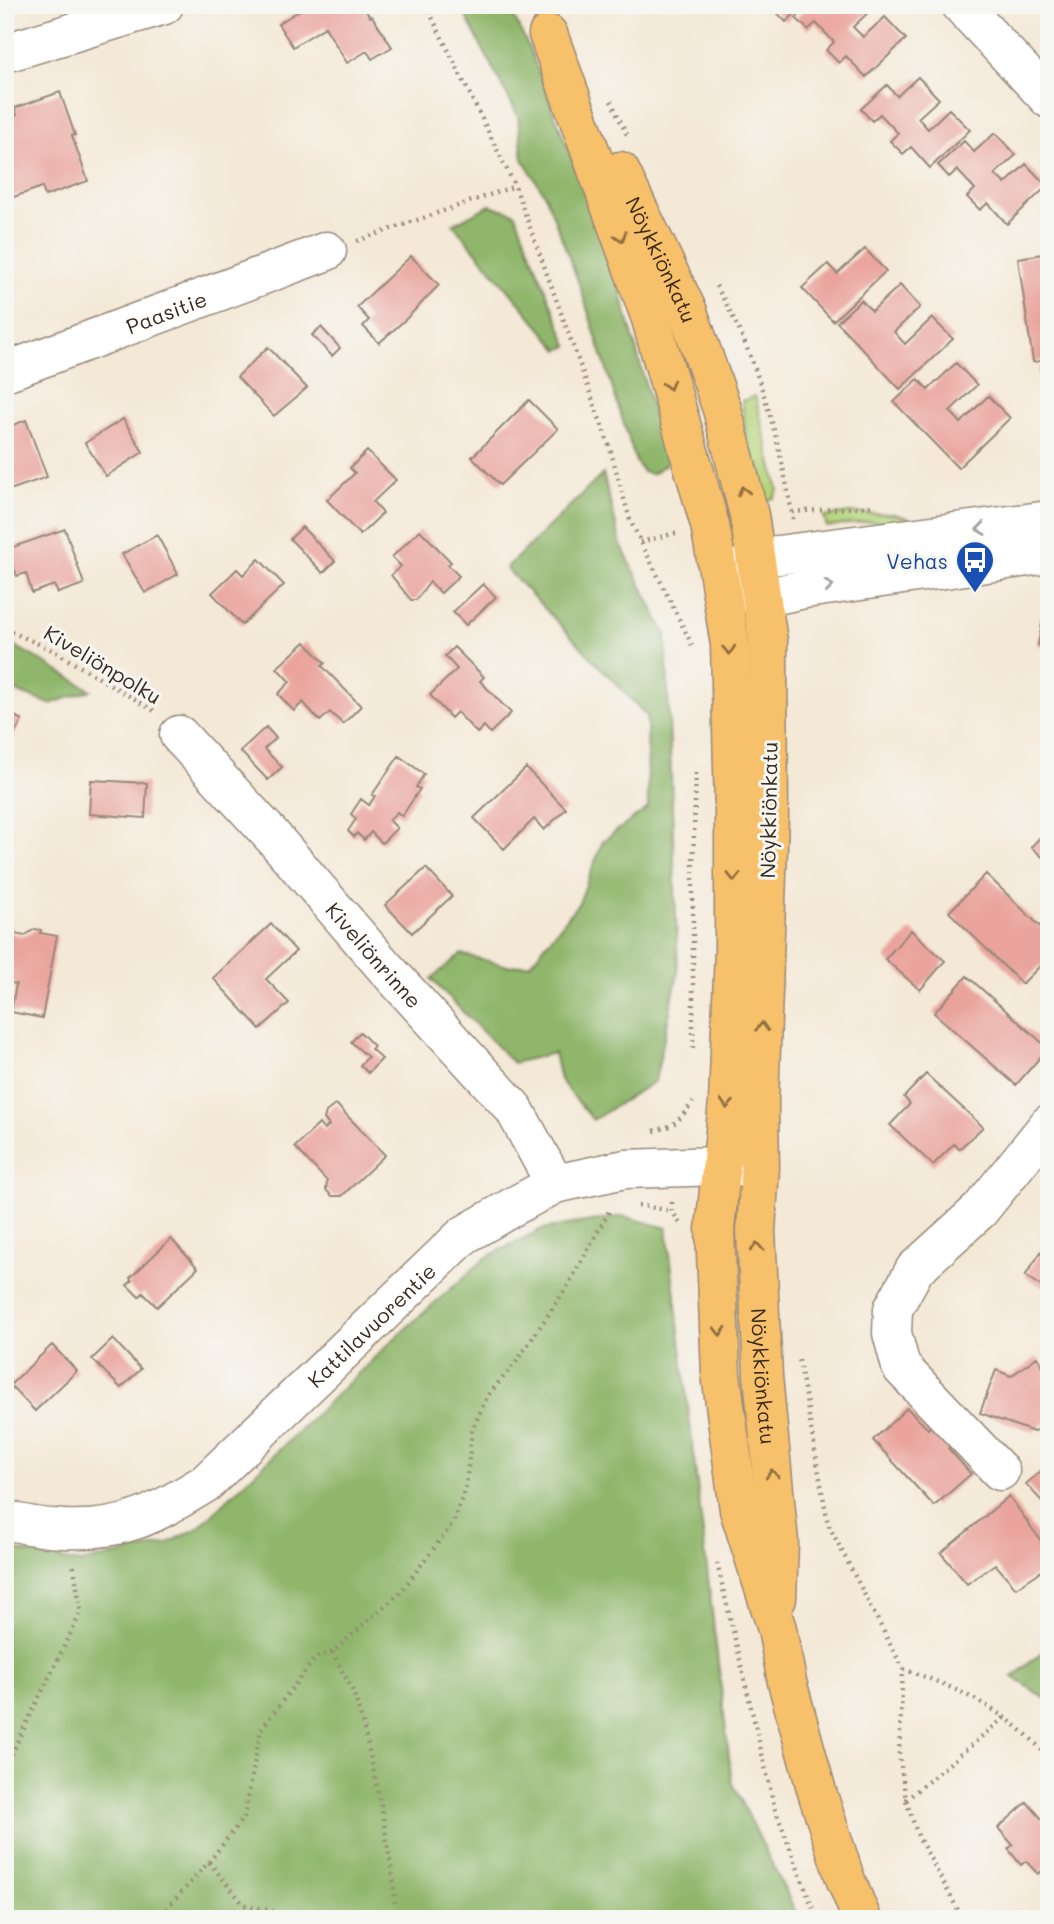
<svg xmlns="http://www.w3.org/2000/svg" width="1054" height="1924" font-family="Mali,sans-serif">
  <rect width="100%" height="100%" fill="#f6f6f2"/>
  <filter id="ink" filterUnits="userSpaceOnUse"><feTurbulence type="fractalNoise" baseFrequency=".0143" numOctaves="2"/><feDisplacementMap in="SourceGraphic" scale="14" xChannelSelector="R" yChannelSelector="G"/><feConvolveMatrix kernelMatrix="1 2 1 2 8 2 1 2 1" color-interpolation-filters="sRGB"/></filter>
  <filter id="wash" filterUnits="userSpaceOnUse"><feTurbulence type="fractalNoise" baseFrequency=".00686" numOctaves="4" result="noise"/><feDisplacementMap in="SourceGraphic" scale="28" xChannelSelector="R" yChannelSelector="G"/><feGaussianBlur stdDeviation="1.57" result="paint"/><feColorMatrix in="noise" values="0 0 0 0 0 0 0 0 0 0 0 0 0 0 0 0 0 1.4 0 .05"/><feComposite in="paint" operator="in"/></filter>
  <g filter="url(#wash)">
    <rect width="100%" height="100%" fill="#f4e8d6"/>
    <!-- green -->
    <path fill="#b4d47b" stroke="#787f4c" stroke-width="2" d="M755,396L778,490L774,498L763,502L749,466L742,401Z
      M849,513L894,514L908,518V522H865L827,527L824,517Z"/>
    <!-- forest -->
    <path fill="#8fb66b" stroke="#657044" stroke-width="2" d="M460,5H508L530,50L615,271L667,463L652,474L643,472L636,462L580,286L546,197L523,159L518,116Z
      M490,205L515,213L568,346L559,350L453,224Z
      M603,474L621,545L666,635L678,973L655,1081L593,1120L560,1080L554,1053L513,1063L431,979L461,954L508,966L530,964L579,903L603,841L648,808L647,716L506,568Z
      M5,640L91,690L50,704L5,687Z
      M623,1216L667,1228L732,1782L799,1919H5V1548L80,1563L167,1544L198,1528L395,1338L487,1257L542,1229Z
      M1049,1646V1701L1013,1677Z"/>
    <g id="blocks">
      <!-- building -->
      <path fill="#eaa49d" d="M308,5H362L370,17L372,16L392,47L372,59L367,51L347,63L325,27L293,47L278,24Z
        M770,5H804L786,22Z
        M810,5H872L874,7L853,27L863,37L885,17L906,39L866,77L846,56L839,63L826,50L834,42L816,23L808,30L796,18Z
        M918,77L939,99L918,118L928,129L949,109L970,130L930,168L911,147L903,154L890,141L898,133L880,114L872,121L861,109L887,85L897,96Z
        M60,92L75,135L72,136L88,181L45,196L42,187L5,200V119L17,115L15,108Z
        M995,133L1016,155L995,174L1005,184L1026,164L1047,186L1007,224L988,203L980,210L967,197L975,189L957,170L949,177L938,165L964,141L974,152Z
        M865,249L886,271L833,321L802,288L828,264L837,274Z
        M1049,253V360L1033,362L1018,258Z
        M411,256L439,285L407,318L379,343L363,326L369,320L357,307Z
        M900,285L920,307L894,332L905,344L932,318L953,339L900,389L837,322L861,300L872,311Z
        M321,327L340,348L332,356L312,335Z
        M268,347L307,388L274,416L237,377Z
        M956,363L977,385L950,411L961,423L988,396L1010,418L958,468L894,402L918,379L928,390Z
        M1049,366V420H1047L1040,367Z
        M529,400L558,429L500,485L472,457Z
        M123,419L143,452L106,476L85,443Z
        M26,420L47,477L10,490L7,481L5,482V428Z
        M367,451L396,480L373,502L383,513L360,535L327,500L355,473L350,468Z
        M302,527L335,561L323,573L290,539Z
        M65,529L84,584L58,593L54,585L32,593L26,573L17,576L7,549Z
        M420,530L451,562L448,565L459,576L441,593L430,582L416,600H411L391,575L401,566L392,557Z
        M157,535L178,574L145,593L122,554Z
        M259,559L284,585L242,625L212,593L237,569L243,575Z
        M483,584L496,597L466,625L453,612Z
        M1045,608L1049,609V647L1038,645Z
        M305,642L325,663L322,666L361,706L343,724L330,712L320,721L303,702L294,711L278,694L290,682L277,668Z
        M454,647L484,677L480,681L511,713L490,733L484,726L477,733L457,712L451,718L430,695L457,669L445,656Z
        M5,711L22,720L5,752Z
        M266,727L276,738L264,749L282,767L268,780L240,751Z
        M399,756L424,774L416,787L420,789L402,816L397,812L389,820L397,828L382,843L371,832L364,840L357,833L354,837L348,831L356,819L351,814L361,799L369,805L375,796L372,795Z
        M526,768L566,809L544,830L534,819L504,849L474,818Z
        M91,780L147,783L145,818L89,814Z
        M1049,828V863L1031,847Z
        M426,868L452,896L412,933L385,905Z
        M986,874L1049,935V957L1022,984L949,912Z
        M271,924L296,951L266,979L289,1003L260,1029L213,978Z
        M5,925L12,926L11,933L24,936L35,929L41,930L40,933L57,936L42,1018L11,1012L16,984L5,982Z
        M911,930L945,961L920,990L885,959Z
        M967,976L1048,1048L1016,1085L934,1013Z
        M360,1032L374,1046L371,1049L382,1059L368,1073L360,1065L368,1057L351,1042Z
        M926,1074L983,1127L959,1149L954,1144L933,1165L890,1125L910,1104L904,1097Z
        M336,1104L385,1155L342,1196H332L326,1190L327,1181L295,1147L319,1124L324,1130L329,1125L324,1119L326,1112Z
        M171,1239L198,1268L157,1307L143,1293L139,1297L127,1285L132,1281L130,1278Z
        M1049,1240V1291L1025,1276Z
        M113,1339L141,1369L121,1388L92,1359Z
        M52,1345L77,1371L35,1411L10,1385Z
        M1037,1357L1043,1366L1049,1362V1419L1034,1432L980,1413L996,1370L1011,1376Z
        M907,1408L928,1429L934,1422L954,1443L948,1448L971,1474L934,1506L873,1440Z
        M1049,1464V1509L1026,1484Z
        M1009,1496L1049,1552V1566L1016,1588L995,1564L967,1584L941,1553Z
        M1027,1802L1049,1827V1865L1038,1874L1026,1861L1021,1865L1008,1849L1013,1845L998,1828Z"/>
    </g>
  </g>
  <g filter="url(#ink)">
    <use href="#blocks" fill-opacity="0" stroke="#98897a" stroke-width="2"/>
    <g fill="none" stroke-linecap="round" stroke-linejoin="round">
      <defs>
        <g id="minor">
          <path d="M961,5L1049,99"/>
          <path d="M5,53L164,5"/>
          <path id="s1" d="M5,372L327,251"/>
          <path d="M720,582L756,558L1049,520"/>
          <path d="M732,586L762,598L805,589L1049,554"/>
          <path id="s2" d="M179,735L273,837L382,964L514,1109L555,1184"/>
          <path d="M1000,1471L901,1367L892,1333L893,1309L915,1269L980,1210L1049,1124"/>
          <path id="s3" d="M5,1519C25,1526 43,1528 64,1529C126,1532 154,1514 206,1483L464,1235L516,1205L555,1184L625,1169L720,1166L754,1168"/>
        </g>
        <g id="major">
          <path d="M548,34L651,319L710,525L720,582L730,645L734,813V949L728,1102L715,1229L721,1374L739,1510L777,1629L787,1682L817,1792L845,1878L862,1919"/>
          <path id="s4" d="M620,171L688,312L722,409L749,515L768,641L769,817L759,1105L760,1168L756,1231L763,1376L779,1542L777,1599"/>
        </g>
      </defs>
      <!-- minor casing -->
      <use href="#minor" stroke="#98897a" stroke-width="41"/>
      <!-- major casing -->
      <use href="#major" stroke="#98897a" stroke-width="41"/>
      <!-- path -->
      <path stroke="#98897a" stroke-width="4.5" stroke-dasharray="2 5" stroke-linecap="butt" d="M426,5L515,186L609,445L630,520L694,649
        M611,101L628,137
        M357,241L515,186
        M716,286C758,356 779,439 793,519
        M792,512L874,506
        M640,542L676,533
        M5,629L52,650L156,712
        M693,1048V865L696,770
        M654,1131C676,1126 680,1119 693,1102
        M672,1202V1211L681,1225
        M638,1205L672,1211
        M799,1360L828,1524L903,1669L899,1753L906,1800L918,1836L963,1919
        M717,1563L775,1809L817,1919
        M332,1652L353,1691L363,1724L382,1809L393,1879L396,1919
        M903,1669C960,1689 1009,1711 1049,1758
        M5,1767L81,1612L73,1562
        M906,1800L1005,1717
        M209,1862L244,1905L309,1919
        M157,1919L209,1862L244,1817L261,1729L316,1657L332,1652L400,1593L453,1523L466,1486L472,1430L488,1395L517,1361L567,1287L611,1208"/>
      <!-- minor -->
      <use href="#minor" stroke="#fff" stroke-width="38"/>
      <!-- major -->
      <use href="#major" stroke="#f7c06b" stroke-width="38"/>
    </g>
    <!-- one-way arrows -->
    <defs><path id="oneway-chevron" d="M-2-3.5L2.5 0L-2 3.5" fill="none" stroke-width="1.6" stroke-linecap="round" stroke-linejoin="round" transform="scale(1.75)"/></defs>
    <g stroke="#906e41">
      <use href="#oneway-chevron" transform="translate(621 237) rotate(70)"/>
      <use href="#oneway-chevron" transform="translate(669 385) rotate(74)"/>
      <use href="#oneway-chevron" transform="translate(743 491) rotate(-104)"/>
      <use href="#oneway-chevron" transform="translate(729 650) rotate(86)"/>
      <use href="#oneway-chevron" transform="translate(734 877) rotate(90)"/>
      <use href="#oneway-chevron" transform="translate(762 1027) rotate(-88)"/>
      <use href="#oneway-chevron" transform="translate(727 1104) rotate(95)"/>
      <use href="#oneway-chevron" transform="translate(757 1247) rotate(-93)"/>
      <use href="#oneway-chevron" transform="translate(720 1331) rotate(88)"/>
      <use href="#oneway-chevron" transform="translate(772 1474) rotate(-95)"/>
    </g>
    <g stroke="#a79f9a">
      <use href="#oneway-chevron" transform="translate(981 529) rotate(173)"/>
      <use href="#oneway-chevron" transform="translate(829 586) rotate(-8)"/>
    </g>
  </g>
  <!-- icons -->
  <defs>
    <symbol id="bus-pin" viewBox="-11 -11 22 30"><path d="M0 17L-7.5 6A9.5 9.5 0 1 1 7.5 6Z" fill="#1a4fb4" stroke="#f6f6f2"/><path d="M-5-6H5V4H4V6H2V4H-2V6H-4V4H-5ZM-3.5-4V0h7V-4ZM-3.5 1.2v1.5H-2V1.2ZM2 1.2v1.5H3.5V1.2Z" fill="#fff"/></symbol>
  </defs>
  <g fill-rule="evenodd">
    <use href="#bus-pin" x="953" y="538" width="44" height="60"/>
  </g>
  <g text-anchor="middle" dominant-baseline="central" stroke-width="6" stroke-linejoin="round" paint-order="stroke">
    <!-- street labels -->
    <g font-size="21" fill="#3b2a1e" stroke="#f6f6f2">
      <text stroke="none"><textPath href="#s4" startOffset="98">Nöykkiönkatu</textPath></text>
      <text stroke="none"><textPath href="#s1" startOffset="172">Paasitie</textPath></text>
      <text transform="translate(103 664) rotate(31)">Kiveliönpolku</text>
      <text transform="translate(768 810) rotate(-89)">Nöykkiönkatu</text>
      <text stroke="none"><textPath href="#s2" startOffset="294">Kiveliönrinne</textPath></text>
      <text stroke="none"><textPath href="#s3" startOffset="441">Kattilavuorentie</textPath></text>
      <text stroke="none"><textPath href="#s4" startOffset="1232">Nöykkiönkatu</textPath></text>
    </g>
    <!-- transit labels -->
    <g font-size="21" fill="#164399" stroke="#f6f6f2" text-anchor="end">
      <text x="948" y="560">Vehas</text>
    </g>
  </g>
  <!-- margin -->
  <rect width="1054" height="1924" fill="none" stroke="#f6f6f2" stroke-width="28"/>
</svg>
